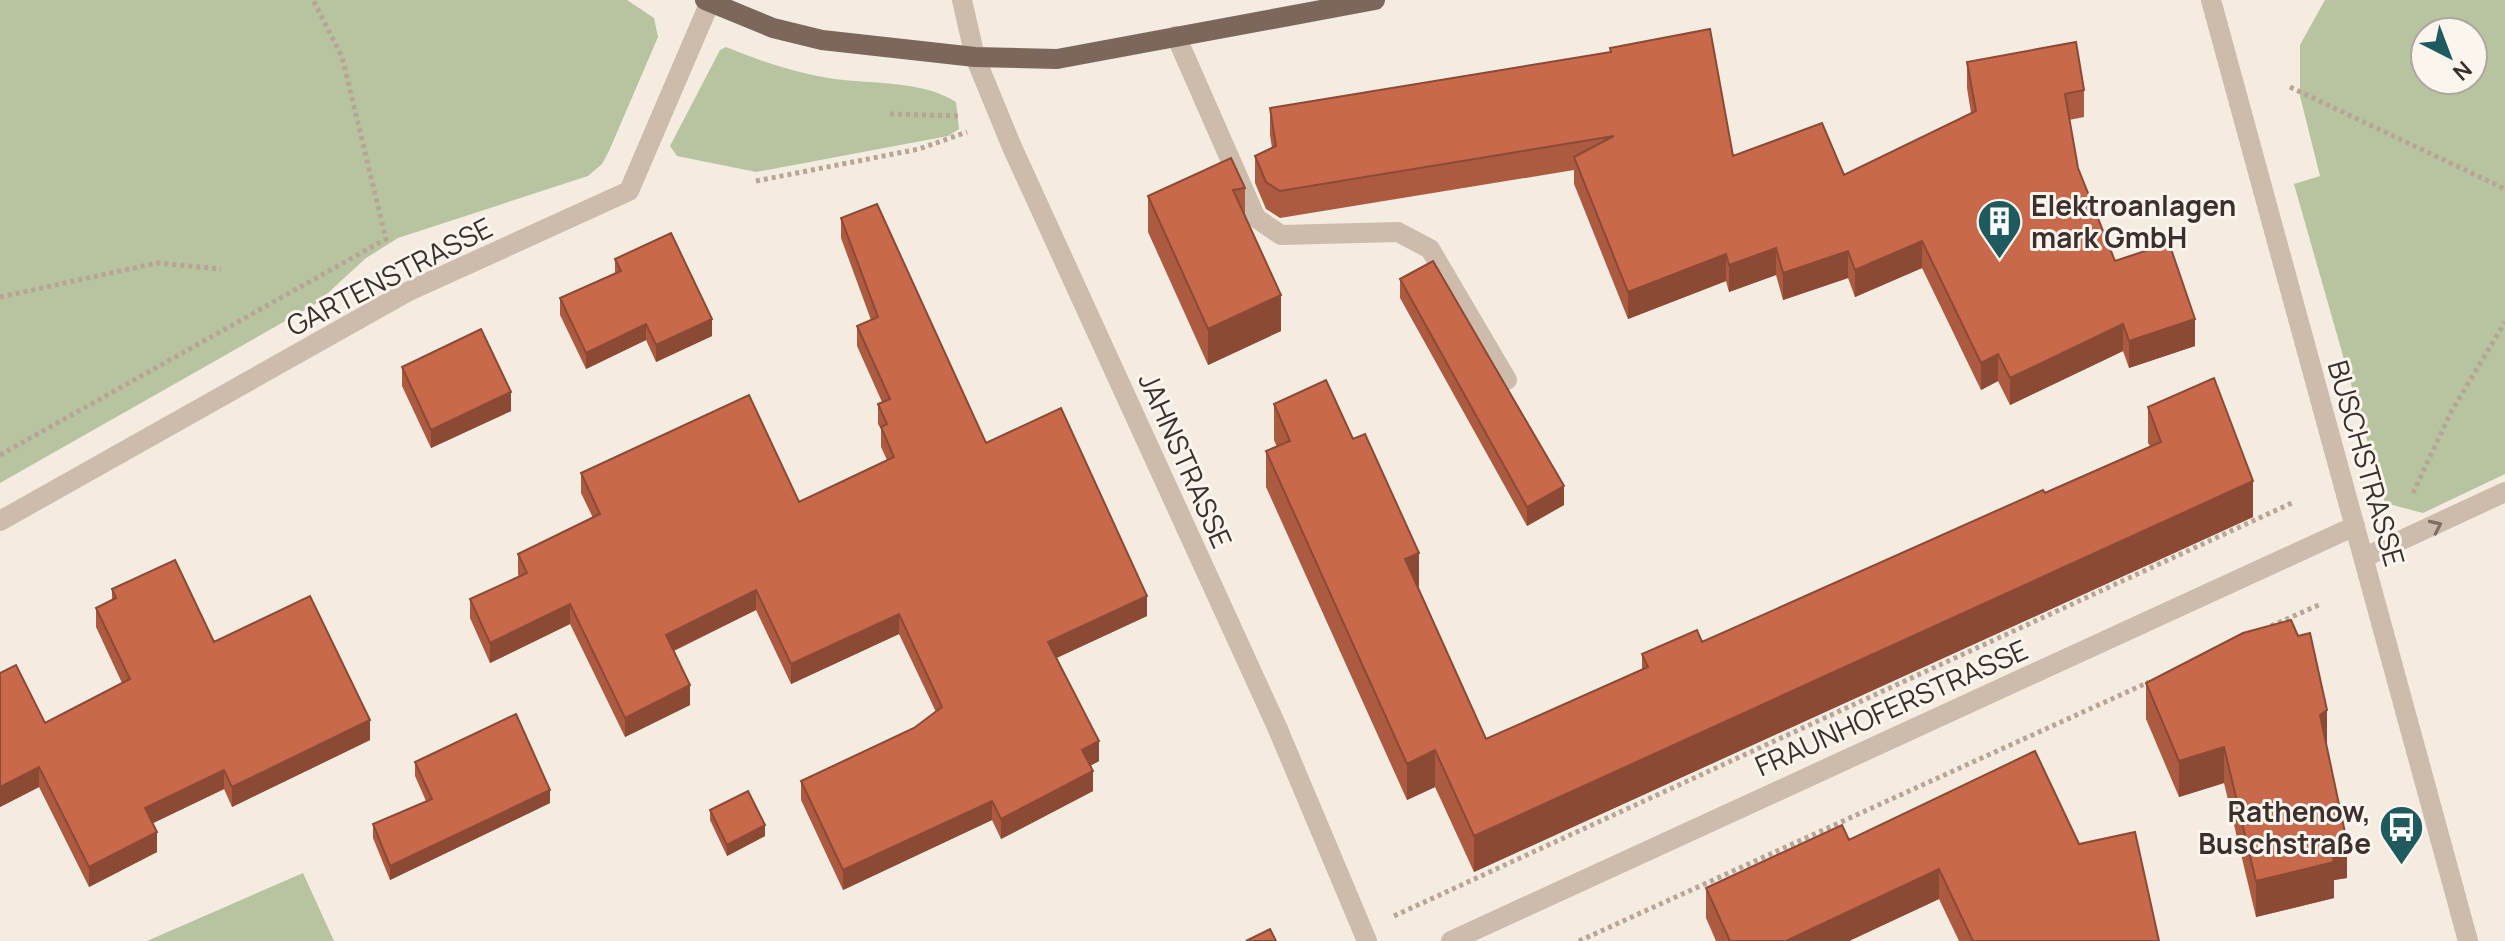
<svg xmlns="http://www.w3.org/2000/svg" width="2505" height="941" font-family="Manrope,sans-serif">
  <rect width="100%" height="100%" fill="#f4ebe1"/>
  <!-- green -->
  <path fill="#b8c4a0" fill-rule="evenodd" d="M0,0H627L654,18L658,37L609,151L602,164L588,176L398,238L366,258L317,303L0,483Z
    M2325,0H2505V474L2423,513L2385,503L2294,184L2320,176L2300,96V45ZM2425,32H2473V80H2425Z
    M726,47C760,61 793,72 828,78C870,85 920,79 956,102L959,129L948,136L756,172L677,156L670,146L720,50Z
    M303,873L334,941H147Z"/>
  <g fill="none" stroke-linecap="round" stroke-linejoin="round">
    <!-- path -->
    <path stroke="#b9a596" stroke-width="5" stroke-dasharray="4 4" stroke-linecap="butt" d="M2290,87L2505,189
      M890,114L962,116
      M756,181L919,149L967,132
      M0,297L157,263L221,269
      M0,455L386,239L342,57L313,0
      M2413,493L2451,412L2505,322
      M2271,626L2321,604
      M1394,916L2294,502
      M1579,941L2149,682"/>
    <!-- minor -->
    <path stroke="#cdbbac" stroke-width="20" d="M962,0L975,57L1012,147L1277,727L1367,941
      M2211,0L2468,941
      M1176,36L1256,218L1281,235L1398,232L1430,249L1507,380
      M0,521L407,292L629,191L710,2
      M2365,557L2505,492
      M1451,941L2355,526"/>
    <!-- major -->
    <path stroke="#7d675c" stroke-width="20" d="M705,0L773,28L822,40L975,57L1057,59L1375,0"/>
  </g>
  <!-- wall -->
  <path fill="#ac5a40" d="M1610,48L1733,156L1844,175L1971,113L1967,88V62L2084,90V117L2069,120L2078,168L2115,261L2195,346L2129,368L2123,351L2010,405L1998,381L1981,390L1922,268L1855,297L1848,278L1783,300L1776,275L1729,292L1726,281L1628,319L1574,184V170L1280,218L1266,209L1255,183V156L1272,148L1270,135V108L1610,52Z
    M1245,188V214L1281,331L1208,365L1148,232V196Z
    M841,218L986,443L1147,616L1056,658L1099,761L1090,766L1093,791L1001,839L992,820L843,890L801,800V781L914,728L936,712L899,634L791,684L756,610L674,651L690,705L625,737L570,624L490,663L470,618V599L519,577L518,574V554L593,518L581,493V473L799,502L887,460L881,447V429L878,424V404L882,402L857,346V326L871,320L841,238Z
    M615,259L712,336L656,362L646,340L586,369L560,315V298L615,273Z
    M1400,279L1564,505L1527,526L1400,298Z
    M402,367L511,411L431,448L402,386Z
    M1274,404L1419,589L1486,739L1642,669V654L1702,642L2150,446L2148,443V407L2253,517L1474,872L1435,787L1407,800L1266,487V451L1277,447L1274,440Z
    M112,589L214,642L370,740L232,807L224,789L153,823L157,852L89,887L39,787L0,807L45,723L122,683L96,627V608L112,600Z
    M2146,683L2327,747L2347,878L2334,880V898L2256,917L2224,783L2179,797L2146,719Z
    M415,762L550,803L390,880L373,838V824L426,801L415,776Z
    M710,810L765,836L727,856L710,820Z
    M1849,840L2079,844L2159,941H1959L1939,899L1849,941H1716L1706,918V888Z"/>
  <!-- shaded-wall -->
  <path fill="#8c4a34" d="M1922,241V268L1855,297V270Z
    M1776,248V275L1729,292V265Z
    M1848,251V278L1783,300V273Z
    M1726,254V281L1628,319V292Z
    M1281,295V331L1208,365V329Z
    M712,319V336L656,362V345Z
    M2195,319V346L2129,368V341Z
    M646,324V340L586,369V353Z
    M2123,324V351L2010,405V378Z
    M1998,354V381L1981,390V363Z
    M511,392V411L431,448V430Z
    M2253,481V517L1474,872V836Z
    M1564,486V505L1527,526V507Z
    M1419,553V589L1405,559Z
    M756,590V610L666,654V635Z
    M1147,596V616L1048,662V642Z
    M570,604V624L490,663V643Z
    M899,614V634L791,684V664Z
    M690,685V705L625,737V718Z
    M2327,710V746L2320,715Z
    M370,720V740L232,807V787Z
    M1099,741V761L1082,770V750Z
    M2224,747V783L2179,797V761Z
    M1435,750V787L1407,800V764Z
    M39,767V787L0,807V787Z
    M224,770V789L145,827V808Z
    M1093,771V791L1001,839V819Z
    M550,790V803L390,880V866Z
    M992,801V820L843,890V870Z
    M765,825V836L727,856V845Z
    M157,832V852L89,887V867Z
    M2347,842V878L2334,880V898L2256,917V881L2330,845Z
    M1939,869V899L1849,941H1786Z"/>
  <!-- building -->
  <path fill="#c8694b" stroke="#8c4a34" stroke-width="2" d="M1710,29L1733,156L1822,123L1844,175L1976,111L1967,62L2076,42L2084,90L2065,94L2078,168L2115,261L2169,243L2195,319L2129,341L2123,324L2010,378L1998,354L1981,363L1922,241L1855,270L1848,251L1783,273L1776,248L1729,265L1726,254L1628,292L1574,157L1614,136L1280,191L1266,182L1255,156L1276,146L1270,108L1611,52L1610,48Z
    M1231,158L1245,188L1233,190L1281,295L1208,329L1148,196Z
    M877,204L986,443L1061,408L1147,596L1048,642L1099,741L1082,750L1093,771L1001,819L992,801L843,870L801,781L914,728L942,707L899,614L791,664L756,590L666,635L690,685L625,718L570,604L490,643L470,599L527,573L518,554L600,514L581,473L749,395L799,502L894,457L881,427L887,424L878,404L890,399L857,326L878,317L841,218Z
    M671,233L712,319L656,345L646,324L586,353L560,298L621,271L615,259Z
    M1433,261L1564,486L1527,507L1400,279Z
    M481,329L511,392L431,430L402,367Z
    M2214,378L2253,481L1474,836L1435,750L1407,764L1266,451L1290,441L1274,404L1326,380L1353,439L1365,434L1419,553L1405,559L1486,739L1648,667L1642,654L1697,630L1702,642L2043,490L2045,493L2161,442L2148,407Z
    M175,560L214,642L310,596L370,720L232,787L224,770L145,808L157,832L89,867L39,767L0,787V673L16,665L45,723L130,679L96,608L116,598L112,589Z
    M2291,620L2298,636L2310,633L2327,710L2320,715L2347,842L2330,845L2334,862L2256,881L2224,747L2179,761L2146,683L2243,633Z
    M516,714L550,790L390,866L373,824L432,799L415,762Z
    M2035,751L2079,844L2135,832L2159,941H1973L1939,869L1786,941H1730L1706,888L1842,825L1849,840Z
    M748,791L765,825L727,845L710,810Z
    M1270,929L1276,941H1246Z"/>
  <!-- one-way arrows -->
  <defs><path id="oneway-chevron" d="M-2-3.5L2.5 0L-2 3.5" fill="none" stroke-width="1.6" stroke-linecap="round" stroke-linejoin="round" transform="scale(2)"/></defs>
  <use stroke="#7d6f65" href="#oneway-chevron" transform="translate(2436 526) rotate(-25)"/>
  <!-- icons -->
  <defs>
    <symbol id="building-pin" viewBox="-11 -11 22 30"><path d="M0 17L-7.5 6A9.5 9.5 0 1 1 7.5 6Z" fill="#1f5a5e" stroke="#fbf5ee"/><path d="M-4-6H4V6H1V3H-1V6H-4ZM-2.5-4.3h1.7v1.8h-1.7ZM.8-4.3h1.7v1.8H.8ZM-2.5-1h1.7V.8h-1.7ZM.8-1h1.7V.8H.8Z" fill="#fff"/></symbol>
    <symbol id="bus-pin" viewBox="-11 -11 22 30"><path d="M0 17L-7.5 6A9.5 9.5 0 1 1 7.5 6Z" fill="#1f5a5e" stroke="#fbf5ee"/><path d="M-5-6H5V4H4V6H2V4H-2V6H-4V4H-5ZM-3.5-4V0h7V-4ZM-3.5 1.2v1.5H-2V1.2ZM2 1.2v1.5H3.5V1.2Z" fill="#fff"/></symbol>
  </defs>
  <g fill-rule="evenodd">
    <use href="#building-pin" x="1974" y="196" width="51" height="69"/>
    <use href="#bus-pin" x="2376" y="802" width="51" height="69"/>
  </g>
  <g text-anchor="middle" dominant-baseline="central" stroke-width="6" stroke-linejoin="round" paint-order="stroke">
    <!-- poi labels -->
    <g font-size="28" font-weight="bold" fill="#3b302b" stroke="#fbf5ee" text-anchor="start">
      <text x="2031" y="205">Elektroanlagen<tspan x="2031" dy="32">mark GmbH</tspan></text>
      <text x="2371" y="811" text-anchor="end">Rathenow,<tspan x="2371" dy="32">Buschstraße</tspan></text>
    </g>
    <!-- street labels -->
    <g font-size="28" fill="#3b302b" stroke="#fbf5ee">
      <text transform="translate(389 276) rotate(-27)">GARTENSTRASSE</text>
      <text transform="translate(1186 460) rotate(66)">JAHNSTRASSE</text>
      <text transform="translate(2367 463) rotate(74)">BUSCHSTRASSE</text>
      <text transform="translate(1891 707) rotate(-24)">FRAUNHOFERSTRASSE</text>
    </g>
  </g>
  <!-- north arrow -->
  <g transform="translate(2449 56) rotate(138)"><circle r="38" fill="#fbf5ee" stroke="#aea6a0" stroke-width="2"/>
  <path d="M0-6L14 30L0 20L-14 30Z" fill="#1f5a5e"/>
  <text y="-12" font-size="22" font-weight="bold" text-anchor="middle" fill="#3b302b">N</text>
  </g>
</svg>
